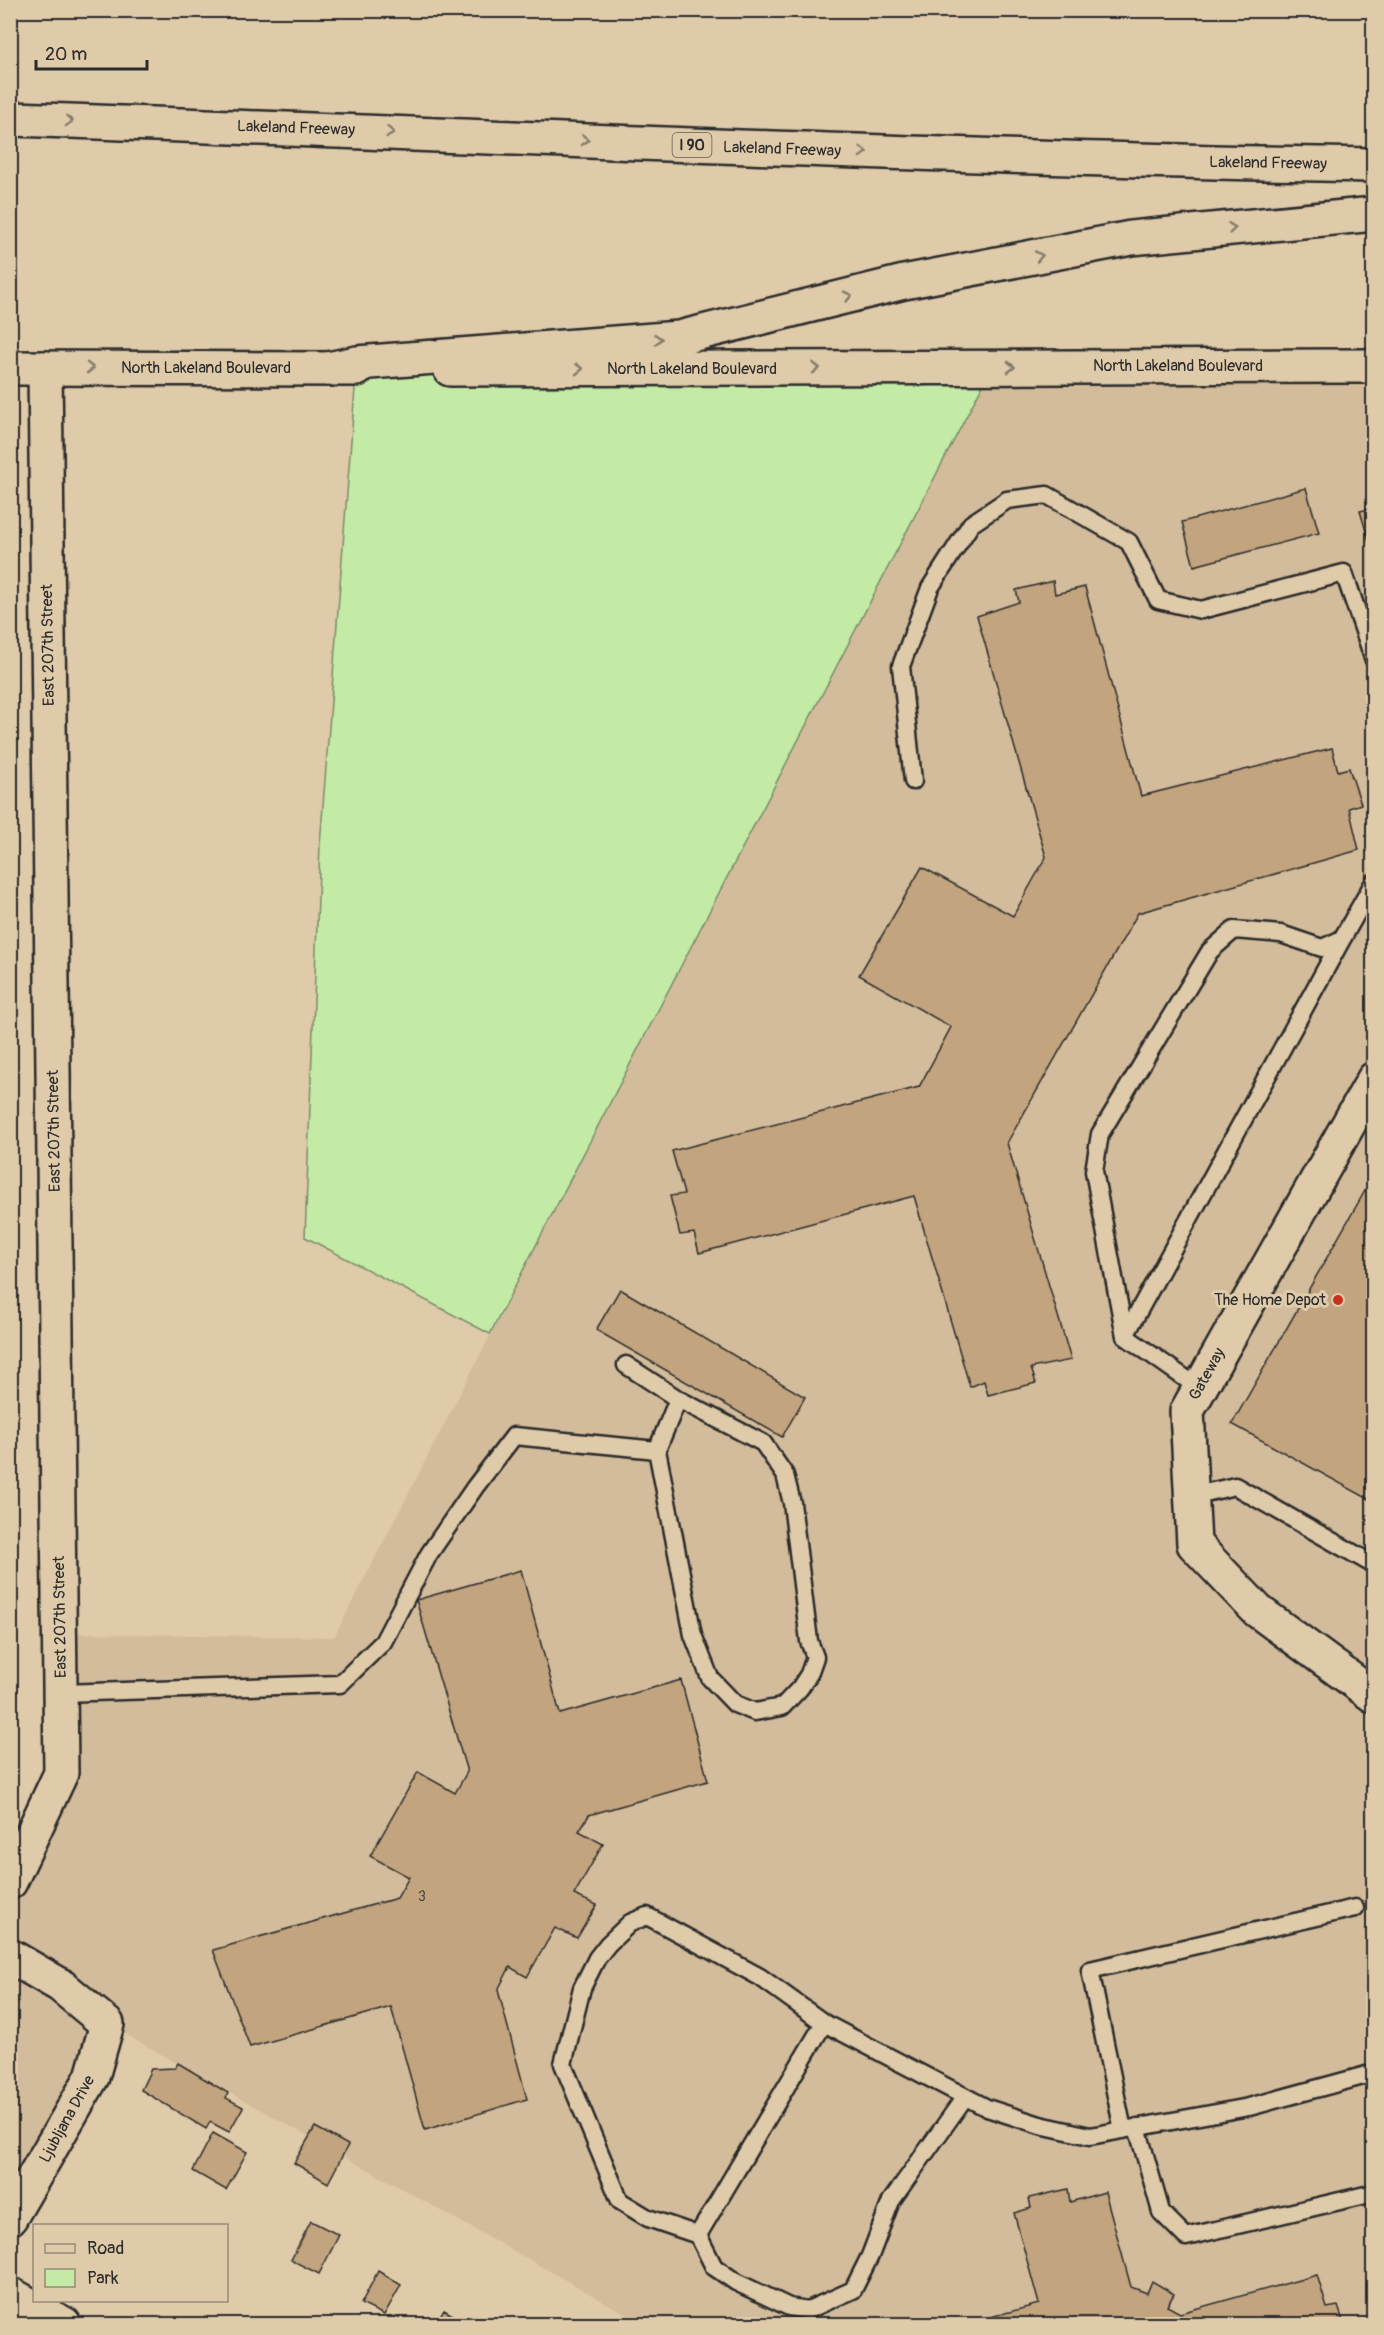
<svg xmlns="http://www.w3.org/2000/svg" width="1384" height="2335" font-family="Pangolin,sans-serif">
  <rect width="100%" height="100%" fill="#dfcbaa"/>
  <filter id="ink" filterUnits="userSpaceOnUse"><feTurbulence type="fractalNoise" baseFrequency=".0167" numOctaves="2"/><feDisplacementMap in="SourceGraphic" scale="12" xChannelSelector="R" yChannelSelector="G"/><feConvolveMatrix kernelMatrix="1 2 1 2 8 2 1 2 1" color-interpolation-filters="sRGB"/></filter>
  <g filter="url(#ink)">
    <!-- built -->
    <path fill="#d3bc9b" d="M1373,366V2324H644L107,2024L11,2218V1882L61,1773L60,1633L334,1637L992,367Z"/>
    <!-- green -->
    <path fill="#c4eba6" stroke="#788b68" stroke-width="1.5" d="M357,363L992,367L490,1334L305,1237L320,845Z"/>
    <!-- building -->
    <path fill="#c2a47f" stroke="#2b2b2b" stroke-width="1.5" d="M1306,488L1319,533L1194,566L1182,522Z
      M1374,508V558L1360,511Z
      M1053,581L1055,594L1085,587L1141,796L1332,748L1338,771L1349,768L1361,804L1349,808L1359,850L1138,913L1007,1143L1071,1360L1031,1368L1036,1383L988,1395L984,1381L970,1387L914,1196L699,1253L694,1233L680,1235L670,1196L684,1194L672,1151L919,1087L951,1027L859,975L922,867L1013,916L1046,857L977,616L1019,602L1016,590Z
      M1374,1175V1502L1232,1424Z
      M620,1289L805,1397L782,1437L596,1330Z
      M521,1570L560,1714L681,1680L708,1781L589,1815L579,1831L603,1844L574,1895L597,1905L577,1938L555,1928L527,1977L510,1967L498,1990L527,2099L425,2130L391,2007L250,2047L213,1950L397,1898L409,1877L370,1856L418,1772L455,1793L467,1772L416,1600Z
      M178,2063L228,2093L226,2098L243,2107L229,2132L210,2122L206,2129L141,2090L151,2069L175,2068Z
      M315,2127L348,2145L328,2183L294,2163Z
      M213,2133L247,2152L226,2190L193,2171Z
      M1068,2189L1070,2202L1105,2192L1131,2287L1147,2293L1152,2281L1174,2294L1167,2306L1180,2313L1317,2275L1327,2308L1338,2306L1344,2324H964L1039,2304L1014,2213L1031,2208L1029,2198Z
      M311,2221L339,2235L319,2274L291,2260Z
      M378,2271L401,2285L384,2315L361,2304Z
      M444,2310L466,2323L465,2324H436Z"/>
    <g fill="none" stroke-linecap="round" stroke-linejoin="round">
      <defs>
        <path id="service" d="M913,781L901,666L930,588L971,524L1007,500L1047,495L1129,542L1158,600L1201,610L1344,573L1374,660
          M1125,1336L1342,939
          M1199,1388L1125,1336L1094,1171L1100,1134L1210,951L1234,930L1281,934L1322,948L1342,939L1374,882
          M657,1450L678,1399
          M1192,1496L1235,1486L1374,1565
          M61,1693L340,1684L383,1642L429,1554L475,1487L514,1436L657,1450L693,1635L710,1678L735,1704L755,1712L782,1707L800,1688L809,1674L815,1657L809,1641L792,1503L785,1475L763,1443L678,1399L626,1365
          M824,2023L698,2235L648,2218L620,2201L563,2064L582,1988L597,1958L608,1944L630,1923L647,1916L760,1977L824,2023L987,2108L1040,2125L1090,2136L1249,2107L1374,2073
          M1137,2127L1161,2212L1186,2237L1374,2193
          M1123,2130L1090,1970L1355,1908
          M698,2235L714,2267L736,2282L789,2307L808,2310L853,2290L870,2256L891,2201L965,2097"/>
        <path id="minor" d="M1374,1079L1187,1411L1194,1544L1258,1611L1374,1696
          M10,1882L61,1773L45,368
          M10,1956L60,1985L107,2024L92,2077L10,2218
          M10,2294L64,2324"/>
        <path id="tertiary" d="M10,368L357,369
          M450,369L1374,366"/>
        <path id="motorway" d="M10,119C465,134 919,158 1374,165
          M328,369L357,363L679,338L904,282L1131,238L1374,214"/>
      </defs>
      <!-- service casing -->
      <use href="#service" stroke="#2b2b2b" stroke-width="21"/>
      <!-- minor casing -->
      <use href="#minor" stroke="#2b2b2b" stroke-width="38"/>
      <!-- tertiary casing -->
      <use href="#tertiary" stroke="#2b2b2b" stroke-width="38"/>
      <!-- motorway casing -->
      <use href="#motorway" stroke="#2b2b2b" stroke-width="38"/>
      <!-- service -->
      <use href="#service" stroke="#dfcbaa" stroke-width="16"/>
      <!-- minor -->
      <use href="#minor" stroke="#dfcbaa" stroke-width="33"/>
      <!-- tertiary -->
      <use href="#tertiary" stroke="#dfcbaa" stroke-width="33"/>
      <!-- motorway -->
      <use href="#motorway" stroke="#dfcbaa" stroke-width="33"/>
    </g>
    <!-- one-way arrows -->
    <defs><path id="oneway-chevron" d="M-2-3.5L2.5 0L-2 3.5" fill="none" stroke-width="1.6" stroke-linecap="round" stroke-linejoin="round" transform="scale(1.5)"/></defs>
    <g stroke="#857b6a">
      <use href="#oneway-chevron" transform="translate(69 121) rotate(2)"/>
      <use href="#oneway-chevron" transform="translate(390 132) rotate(3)"/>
      <use href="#oneway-chevron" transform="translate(585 140) rotate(3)"/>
      <use href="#oneway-chevron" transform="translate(863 152) rotate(2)"/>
      <use href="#oneway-chevron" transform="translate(1232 228) rotate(-6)"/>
      <use href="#oneway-chevron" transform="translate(1039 256) rotate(-11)"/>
      <use href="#oneway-chevron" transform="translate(848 296) rotate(-14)"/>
      <use href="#oneway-chevron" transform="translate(658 339) rotate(-4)"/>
      <use href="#oneway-chevron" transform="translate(1011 367)"/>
      <use href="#oneway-chevron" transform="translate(90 368)"/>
      <use href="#oneway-chevron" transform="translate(816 368)"/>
      <use href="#oneway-chevron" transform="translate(579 369)"/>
    </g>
  </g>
  <!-- markers -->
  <circle fill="#c8321e" stroke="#dfcbaa" stroke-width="2" cx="1338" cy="1300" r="6"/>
  <g text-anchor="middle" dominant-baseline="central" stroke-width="6" stroke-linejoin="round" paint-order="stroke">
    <!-- number labels -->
    <g font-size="14" fill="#514940">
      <text x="422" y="1896">3</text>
    </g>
    <!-- shield labels -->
    <rect fill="#dfcbaa" stroke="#615b51" stroke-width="1.5" x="672.5" y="133" width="39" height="24" rx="4.5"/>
    <g font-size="15" font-weight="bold" fill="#2b2b2b">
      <text x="692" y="145">I 90</text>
    </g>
    <!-- street labels -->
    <g font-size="16" fill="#2b2b2b" stroke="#dfcbaa">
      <text transform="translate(296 128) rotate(2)">Lakeland Freeway</text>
      <text transform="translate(782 149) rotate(2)">Lakeland Freeway</text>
      <text transform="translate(1268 163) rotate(1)">Lakeland Freeway</text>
      <text x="1178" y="366">North Lakeland Boulevard</text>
      <text x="206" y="368">North Lakeland Boulevard</text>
      <text x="692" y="369">North Lakeland Boulevard</text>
      <text transform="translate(48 645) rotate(-91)">East 207th Street</text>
      <text transform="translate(54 1131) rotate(-91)">East 207th Street</text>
      <text transform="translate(1207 1374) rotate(-61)">Gateway</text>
      <text transform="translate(60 1617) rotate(-91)">East 207th Street</text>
      <text transform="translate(67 2119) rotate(-61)">Ljubljana Drive</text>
    </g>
    <!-- poi labels -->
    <g font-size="16" fill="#2b2b2b" stroke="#dfcbaa" text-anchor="end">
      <text x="1326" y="1300">The Home Depot</text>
    </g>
  </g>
  <!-- margin -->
  <rect width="1384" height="2335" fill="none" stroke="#dfcbaa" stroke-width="36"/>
  <rect x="18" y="18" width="1348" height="2299" fill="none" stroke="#2b2b2b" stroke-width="2" filter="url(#ink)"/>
  <!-- legend -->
  <rect x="33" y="2224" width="195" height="78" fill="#dfcbaa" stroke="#978b77" stroke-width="1.5"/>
  <rect x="45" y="2244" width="30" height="9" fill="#dfcbaa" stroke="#978b77" stroke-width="1.5"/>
  <text x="87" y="2254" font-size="18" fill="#2b2b2b">Road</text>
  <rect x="45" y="2269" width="30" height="18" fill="#c4eba6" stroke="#978b77" stroke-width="1.5"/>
  <text x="87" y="2284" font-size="18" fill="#2b2b2b">Park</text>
  <!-- scale -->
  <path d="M36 60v9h111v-9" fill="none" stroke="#2b2b2b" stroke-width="3"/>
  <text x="45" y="60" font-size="18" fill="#2b2b2b" stroke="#dfcbaa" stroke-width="4.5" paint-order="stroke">20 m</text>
</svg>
